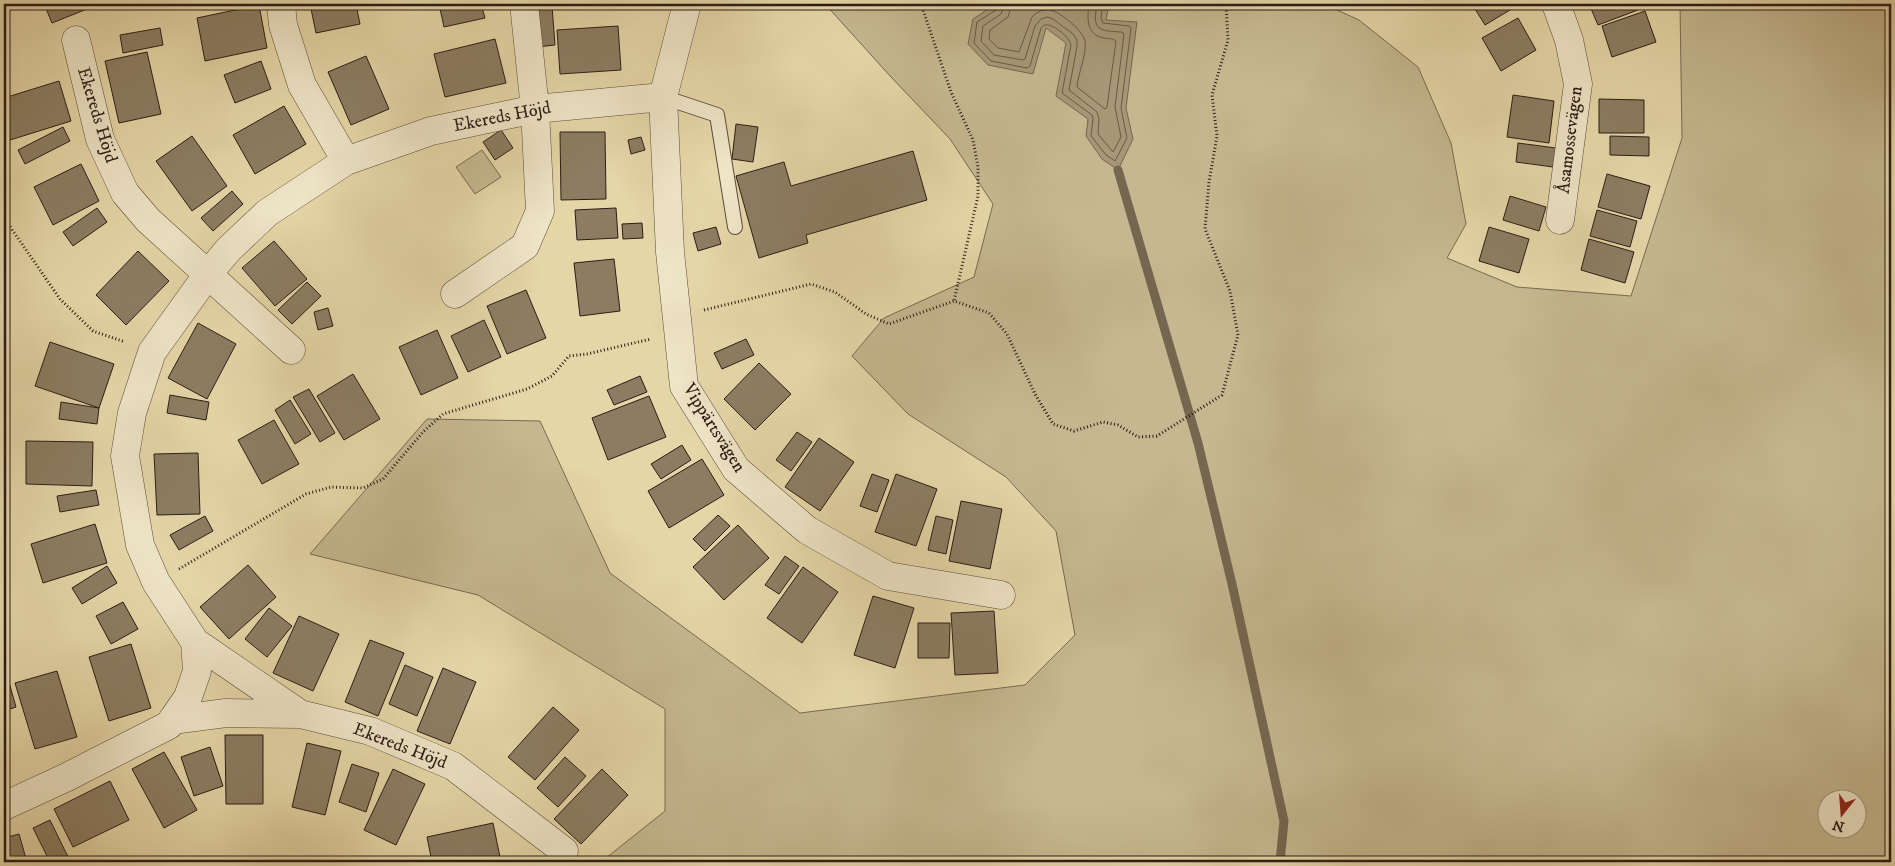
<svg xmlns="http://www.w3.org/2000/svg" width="1895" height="866" font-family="'IM FELL DW Pica',serif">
  <rect width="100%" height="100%" fill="#e5d6a7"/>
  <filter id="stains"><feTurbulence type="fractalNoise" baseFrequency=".004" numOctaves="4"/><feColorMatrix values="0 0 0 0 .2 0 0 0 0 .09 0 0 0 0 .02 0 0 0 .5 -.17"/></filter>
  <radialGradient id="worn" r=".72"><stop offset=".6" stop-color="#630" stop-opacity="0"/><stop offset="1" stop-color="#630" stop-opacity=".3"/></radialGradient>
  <!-- green -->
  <path fill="#c5b78f" stroke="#786a53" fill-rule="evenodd" d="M825,4H1324L1359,20L1418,67L1451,143L1466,224L1447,258L1517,287L1631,296L1682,138L1680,4H1891V862H601L665,811V709L478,595L310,554L427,419L540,421L610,573L800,713L1025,685L1075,635L1056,531L1006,477L908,414L852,356L884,318L974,277L993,204L950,139L891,77ZM1828,798H1858V828H1828Z
    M482,150L501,177L475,194L456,167Z"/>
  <!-- water -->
  <path fill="#a69776" stroke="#756650" d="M996,4H1109L1106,20L1137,22L1126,108L1133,139L1118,170L1102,159L1086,136L1088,119L1056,96L1066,43L1046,28L1033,74L988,65L968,44L973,19Z"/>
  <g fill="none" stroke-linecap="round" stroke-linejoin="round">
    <!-- shore -->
    <path stroke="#685a46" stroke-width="1" d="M998,4L996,10L977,22L974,43L991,61L1027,68L1030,66L1041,28L1044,25C1052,23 1069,36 1071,45L1062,93L1092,115L1093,119L1091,136L1106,155L1115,161L1127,138L1121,108L1131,28L1129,26L1103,23L1101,18L1103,4
      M1004,4L1001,14L983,26L981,41L994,55L1023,60L1025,59L1035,26L1041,19L1047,17L1053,19L1073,34L1077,40V46L1069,90L1097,112L1099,119L1098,134L1113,152L1121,137L1115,107L1124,34L1122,32C1098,31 1092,30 1097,4
      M1012,4L1008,17L990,30L989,39L998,48L1019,52L1032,17C1037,12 1043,9 1050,10C1060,12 1083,30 1085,41C1087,55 1078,73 1077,87L1105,109L1107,107L1116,41C1112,38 1109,39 1104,38C1086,35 1087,18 1089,4"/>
    <!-- stream -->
    <path stroke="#756650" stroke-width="9" d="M1118,170L1198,443L1232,584L1284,821L1280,862"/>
  </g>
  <!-- building -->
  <path fill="#8c7d62" stroke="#2b1d17" d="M4,4H15L16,6L4,12Z
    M44,4H91L92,7L52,23Z
    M310,4H356L360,24L316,33Z
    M439,4H481L485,18L444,27Z
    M1472,4H1520L1485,25Z
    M1589,4H1636L1638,10L1598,25Z
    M259,5L267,48L205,61L197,18Z
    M552,6L555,45L537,47L534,7Z
    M1645,11L1656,42L1612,57L1602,26Z
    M1518,18L1536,50L1501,71L1482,38Z
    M618,26L621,70L560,74L557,30Z
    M160,28L163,45L123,53L120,35Z
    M495,39L506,83L445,97L434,54Z
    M147,52L161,114L119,123L105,61Z
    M366,56L389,109L351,125L328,72Z
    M261,61L271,89L235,103L224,75Z
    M59,81L71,121L10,140L4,118V98Z
    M1513,95L1554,101L1549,143L1507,137Z
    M1599,99L1644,100V133H1599Z
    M284,106L306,144L255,174L233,135Z
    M736,124L758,127L753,162L732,159Z
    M63,127L70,141L25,164L18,150Z
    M501,130L513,148L495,160L483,142Z
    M560,132H605L606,199L561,200Z
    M192,136L227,186L192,211L156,161Z
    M1610,136L1649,137V156L1610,155Z
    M641,137L645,150L631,154L628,140Z
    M1518,143L1556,148L1553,167L1516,162Z
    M913,151L927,200L806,235L808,243L759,258L736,176L784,162L791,186Z
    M81,164L99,201L53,225L34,187Z
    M1607,174L1650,186L1641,219L1598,207Z
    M232,191L243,204L213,231L201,218Z
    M1510,196L1546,207L1539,231L1503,220Z
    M97,208L107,222L73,246L63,232Z
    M616,208L618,238L577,240L575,210Z
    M1597,210L1637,221L1630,247L1590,236Z
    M642,223L643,238L623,239L622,224Z
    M716,227L721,244L698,251L693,233Z
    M1489,227L1529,239L1519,273L1479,261Z
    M1589,239L1634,252L1625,283L1581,270Z
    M274,241L307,279L275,306L242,268Z
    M138,251L169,281L126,325L96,295Z
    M614,259L620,311L580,316L574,263Z
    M307,282L321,296L292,324L278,310Z
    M526,290L546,338L507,354L487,306Z
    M328,308L333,326L318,330L314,312Z
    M484,320L501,357L468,372L451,336Z
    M198,323L236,344L207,399L168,378Z
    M437,330L458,378L421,395L399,347Z
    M746,339L754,355L722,369L714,353Z
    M50,342L114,364L99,408L35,386Z
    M759,363L791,394L755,430L724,399Z
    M353,374L380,419L344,440L317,396Z
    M640,376L647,392L614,405L607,390Z
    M309,389L335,433L320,442L293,397Z
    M170,395L209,402L206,420L167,413Z
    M649,396L666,437L608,460L592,418Z
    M290,400L311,434L295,444L275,410Z
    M61,402L99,408L97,424L59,419Z
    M274,420L299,464L262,484L238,440Z
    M797,432L812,442L791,471L776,460Z
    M819,438L854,462L820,511L785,487Z
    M26,441L93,442L92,486L26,484Z
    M682,445L691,460L661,479L651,464Z
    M198,453L200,514L157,515L154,454Z
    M702,459L724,495L669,528L648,491Z
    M872,474L889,480L877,512L860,506Z
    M896,474L937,489L916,546L875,532Z
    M96,490L99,505L60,512L57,496Z
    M961,501L1002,509L990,569L949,561Z
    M718,515L730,526L705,551L693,539Z
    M205,516L213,531L179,550L170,535Z
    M936,516L953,520L946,554L928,550Z
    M95,524L107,563L43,583L31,544Z
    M738,525L769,558L724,600L693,567Z
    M785,556L799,566L779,594L765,585Z
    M248,565L276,597L229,639L200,607Z
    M107,566L117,583L82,604L72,588Z
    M803,567L838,592L802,643L767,618Z
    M873,596L914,608L895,668L854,655Z
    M123,602L138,629L111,644L96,616Z
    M269,608L292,626L267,657L245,639Z
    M994,611L998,673L955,675L951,613Z
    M299,616L339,634L313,691L273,673Z
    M918,623H950L949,658H918Z
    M370,640L404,653L378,716L345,702Z
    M131,644L151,708L109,721L89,657Z
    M405,665L433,677L417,716L389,704Z
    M5,668L16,707L4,711V669Z
    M443,668L476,682L450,744L417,731Z
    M57,671L77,737L35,749L15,683Z
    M553,707L579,730L535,780L508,757Z
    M225,735H263V804H226Z
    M307,743L341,751L325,815L292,807Z
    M210,747L223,786L194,796L181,757Z
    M164,752L197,810L164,828L132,769Z
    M565,757L586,776L558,807L537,788Z
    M352,764L379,773L366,812L339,802Z
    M393,769L425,784L396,845L364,830Z
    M602,769L628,795L581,844L554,819Z
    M110,781L129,820L73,847L54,809Z
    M50,820L70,861L67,862H50L33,828Z
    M493,823L501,862H432L427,837Z
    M19,834L27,862H4V838Z"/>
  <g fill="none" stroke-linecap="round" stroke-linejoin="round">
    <defs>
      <path id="lane" d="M663,97L717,115L735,227"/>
      <path id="street" d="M281,4L283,25L302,85L346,161
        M687,4L663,97L670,252L684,386L736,469L807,530L888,576L1001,595
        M1556,4L1569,40L1578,84L1560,220
        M76,40L100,139L125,193L148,220L291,350
        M455,294L525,246L540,211L535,109L524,4
        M172,720L226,713L300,714
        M4,806L65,778L169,725L188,697L197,671L195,642
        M564,851L453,766L370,731L300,714L195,642L156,582L140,545L125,456L132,413L152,352L208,274L228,250L267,213L346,161L431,131L535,109L663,97"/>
    </defs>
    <!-- lane casing -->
    <use href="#lane" stroke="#5a4b3b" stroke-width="16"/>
    <!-- street casing -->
    <use href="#street" stroke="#5a4b3b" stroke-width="29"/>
    <!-- path -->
    <path stroke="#2b1d17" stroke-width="3" stroke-dasharray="1 2.5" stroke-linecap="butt" d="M921,4L951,92L973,140L978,167V196L954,301
      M4,218L60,299L93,331L125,342
      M704,310L811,284L835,292L866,314L889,324L954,301L989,313L1007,334L1035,394L1053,424L1074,431L1103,422L1118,425L1138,437L1157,436L1222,395L1238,335L1230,291L1205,229L1209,182L1217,136L1212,95L1228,40L1226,4
      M179,569L306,494L331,487L363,488L383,479L423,432L443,414L527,389L552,376L569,356L587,354L651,339"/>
    <!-- lane -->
    <use href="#lane" stroke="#eee4c6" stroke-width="14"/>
    <!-- street -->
    <use href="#street" stroke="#eee4c6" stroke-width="28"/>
  </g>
  <g text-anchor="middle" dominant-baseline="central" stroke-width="4.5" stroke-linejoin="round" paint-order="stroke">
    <!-- street labels -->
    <g font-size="18" fill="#2b1d17" stroke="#eee4c6">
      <text transform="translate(97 115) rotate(73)">Ekereds Höjd</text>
      <text transform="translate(502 117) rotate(-11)">Ekereds Höjd</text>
      <text transform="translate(1570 140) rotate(-83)">Åsamossevägen</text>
      <text transform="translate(714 428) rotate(58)">Vippärtsvägen</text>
      <text transform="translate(400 746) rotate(21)">Ekereds Höjd</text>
    </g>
  </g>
  <!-- margin -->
  <rect width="1895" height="866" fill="none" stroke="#e5d6a7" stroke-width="20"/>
  <rect x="5" y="5" width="1885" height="856" fill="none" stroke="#2b1d17" stroke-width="2.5"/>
  <rect x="10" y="10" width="1875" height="846" fill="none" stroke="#2b1d17"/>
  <!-- north arrow -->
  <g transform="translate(1842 814) rotate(197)"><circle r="24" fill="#eee4c6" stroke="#a09480"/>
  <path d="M0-4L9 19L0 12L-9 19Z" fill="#8f2418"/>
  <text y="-8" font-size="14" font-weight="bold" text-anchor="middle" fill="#2b1d17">N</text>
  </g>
  <rect width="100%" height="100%" filter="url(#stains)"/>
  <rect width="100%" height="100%" fill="url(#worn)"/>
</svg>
